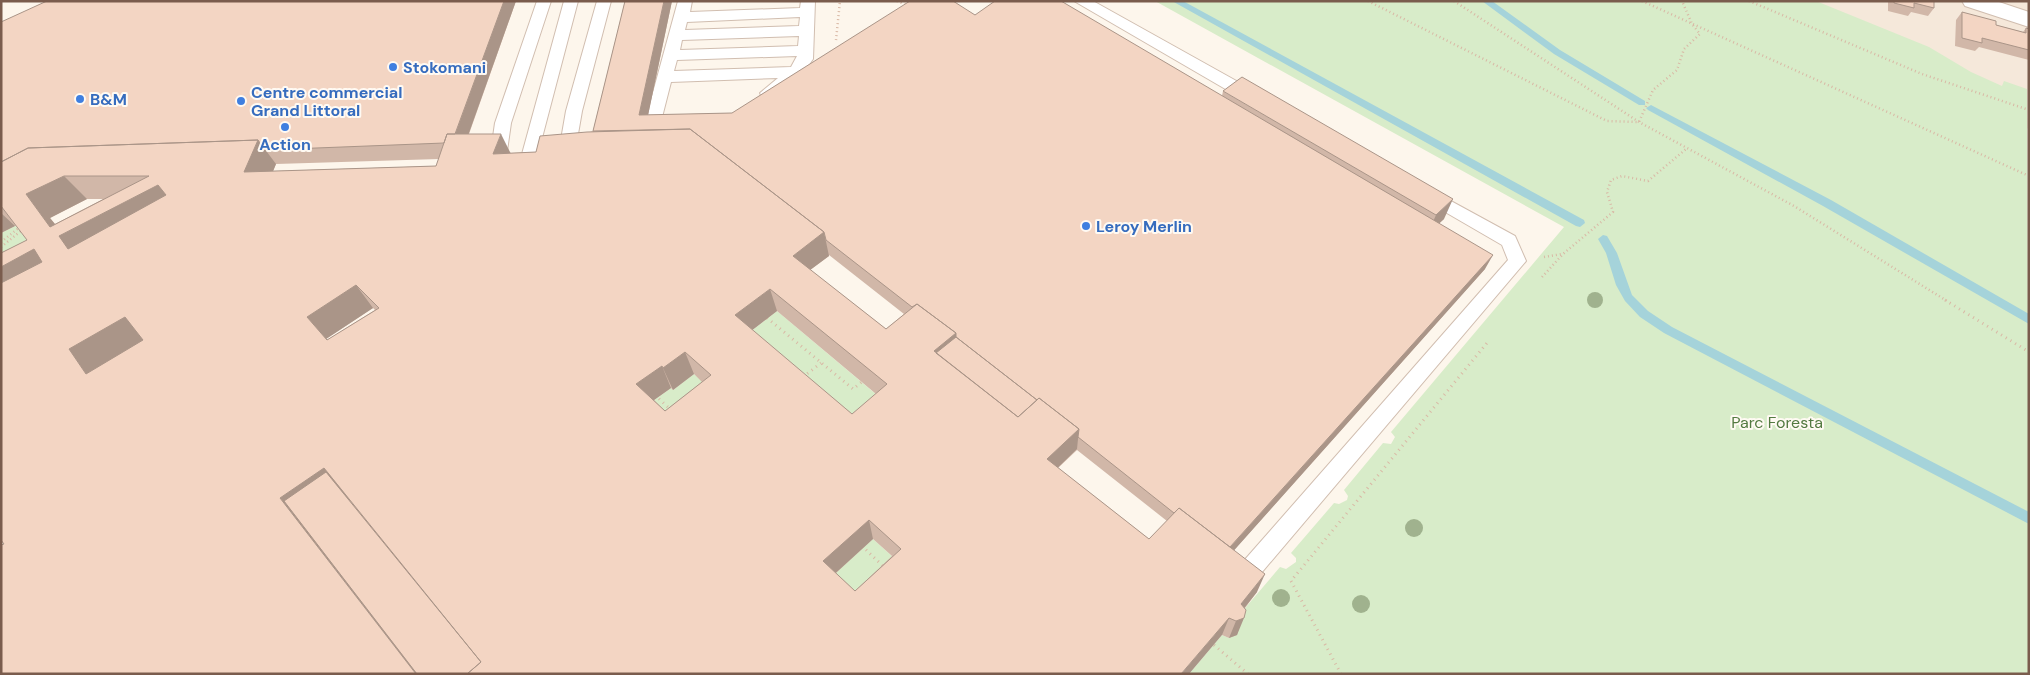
<svg xmlns="http://www.w3.org/2000/svg" width="2030" height="675" font-family="'DM Sans',sans-serif">
  <rect width="100%" height="100%" fill="#fdf6ec"/>
  <!-- residential -->
  <path fill="#f5e8da" d="M1720,1H2029V129Z"/>
  <!-- green -->
  <path fill="#d8ecc9" d="M1155,1H1816L1929,47L1971,72L2002,86L2004,81L2027,89L2029,674H1189L1222,635L1229,638L1234,621L1280,567L1286,569L1296,562V558L1291,553L1334,503L1339,504L1347,500L1348,496L1344,490L1383,443L1391,444L1395,437L1391,432L1564,227Z
    M15,226L20,227L52,263L1,290V233Z
    M777,311L890,406L856,434L742,338Z
    M694,374L719,397L675,432L647,405L671,388L673,390Z
    M873,539L904,567L860,609L829,579Z"/>
  <g fill="none" stroke-linecap="round" stroke-linejoin="round">
    <!-- stream -->
    <path fill="#a5d3da" fill-rule="evenodd" d="M1172,1H1183L1584,220L1585,223L1580,227L1576,226Z
      M1482,1H1492L1560,50L1645,101V105H1639L1554,54Z
      M1651,105L1831,200L2029,314V324L1823,206L1648,110L1646,108Z
      M1603,235L1607,236L1617,253L1632,295L1648,311L1672,327L2029,512V524L1664,333L1640,317L1625,301L1616,285L1606,253L1598,239Z"/>
    <defs>
      <path id="service" d="M537,1H551L511,123L506,158L504,162H492L490,158L495,123Z
        M564,1H578L532,176L530,180L524,182L518,180L516,176Z
        M597,1H611L582,111L574,157L572,161H560L558,157L566,111Z
        M678,1H692L690,12L800,8L801,1H815L813,59L801,76L774,97H762L760,93L778,78L671,82L659,129L657,133H645L643,129ZM800,17L799,26L685,30L687,22ZM799,36L798,46L680,50L682,40ZM797,56L791,67L674,71L677,60Z
        M1074,1H1093L1258,93L1260,97L1258,101H1246Z
        M1427,188L1515,236L1526,261L1257,578L1234,589L1226,586L1223,579L1226,572L1241,564L1508,260L1502,245L1421,198L1418,194L1421,190Z"/>
      <path id="minor" d="M1962,1H1996L2029,12V27L1965,6Z"/>
    </defs>
    <!-- service casing -->
    <use href="#service" stroke="#d1beb0" stroke-width="2"/>
    <!-- minor casing -->
    <use href="#minor" stroke="#d1beb0" stroke-width="2"/>
    <!-- path-far1 -->
    <path stroke="#d9b8a5" stroke-width="2.5" stroke-dasharray="1 3" stroke-linecap="butt" d="M897,1L907,5
      M1368,1L1607,121L1639,122L1653,90L1677,70L1684,49L1700,34L1692,24L1682,1
      M1454,1L1639,122L1794,206L1947,301
      M1642,1L2029,176
      M1749,1L1922,74L2029,110
      M836,40L840,1
      M1,242L20,227
      M1,247L22,230
      M1544,257L1562,254
      M1542,277L1563,254L1613,212L1607,192L1611,180L1622,176L1648,181L1686,149"/>
    <!-- path -->
    <path stroke="#d9b8a5" stroke-width="3" stroke-dasharray="1 4.5" stroke-linecap="butt" d="M1945,300L2029,352
      M767,318L853,389L864,380
      M803,377L821,363
      M655,395L671,410
      M862,546L885,568
      M1214,645L1248,674
      M1341,674L1291,581L1487,343"/>
    <!-- service -->
    <use href="#service" fill="#fff" fill-rule="evenodd"/>
    <!-- minor -->
    <use href="#minor" fill="#fff" fill-rule="evenodd"/>
  </g>
  <!-- trees -->
  <g fill="#a0b28e">
    <circle cx="1595" cy="300" r="8"/>
    <circle cx="1414" cy="528" r="9"/>
    <circle cx="1281" cy="598" r="9"/>
    <circle cx="1361" cy="604" r="9"/>
  </g>
  <!-- wall -->
  <path fill="#d1b7a8" fill-rule="evenodd" d="M516,1L469,134L511,153L536,152L593,131L625,1H672L648,115L732,113L975,15L1222,96L1223,91L1444,219L1439,223L1485,269L1234,550L1257,592L1245,608L1237,635L1229,638L1222,635L4,544L1,541V253L27,240L17,226H15L1,233V22ZM439,159L436,166L273,171L276,164ZM87,199H103L55,224L50,218ZM829,255L904,314L886,329L810,270L829,256ZM373,308L375,310L327,340L326,339ZM777,311L876,394L852,414L752,330ZM694,374L702,382L665,411L654,400L671,388L673,390ZM1077,450L1167,521L1149,539L1058,468ZM873,539L892,556L855,591L836,573Z
    M1888,1H1934V8L1928,16L1911,12L1908,16L1888,11Z
    M1962,12L1996,25L2023,32L2026,28L2029,29V60L1979,47L1975,51L1955,46L1956,20Z"/>
  <!-- shaded-wall -->
  <path fill="#aa9588" d="M504,1H516L460,158L452,143Z
    M664,1H672L645,130L639,115Z
    M501,134L513,158L493,154Z
    M258,140L276,164L263,196L244,172Z
    M64,176L87,199L50,218L63,234L158,185L179,209L68,249L50,227L26,194Z
    M1453,199L1444,219L1427,235L1436,215Z
    M1,213L15,226L1,233Z
    M824,232L829,256L798,279L793,256Z
    M34,249L59,272L1,304V267Z
    M1493,255L1485,269L1221,565L1225,553Z
    M356,285L373,308L326,339L307,317Z
    M770,289L777,311L742,338L735,315Z
    M125,317L149,339L86,374L69,349Z
    M956,333L958,356L947,365L934,351Z
    M685,352L694,374L673,390L663,368Z
    M662,366L671,388L647,405L636,384Z
    M1079,429L1077,449L1046,479L1047,459Z
    M324,468L344,488L423,674H416L280,498Z
    M869,520L873,539L829,579L823,561Z
    M1265,574L1257,592L1234,621L1241,604Z
    M1229,618L1222,635L1189,674H1181Z
    M1244,618L1237,635L1229,638L1236,621Z"/>
  <!-- building -->
  <path fill="#f3d5c3" stroke="#aa9588" fill-rule="evenodd" d="M47,1H504L455,134H447L444,143L265,150L258,140L28,148L1,162V22Z
    M625,1H664L639,115L732,113L910,1H953L975,15L995,1H1061L1493,255L1230,547L1179,508L1174,513L1078,437L1079,429L1039,398L1037,400L956,337V333L917,304L912,307L826,240L824,232L690,129L593,131Z
    M1894,1H1934V8L1914,3V8L1894,3Z
    M1962,12L1996,21V25L2026,33V28L2029,29V50L1982,38V43L1962,38Z
    M1242,77L1453,199L1436,215L1223,91Z
    M690,129L824,232L793,256L886,329L917,304L956,333L934,351L1018,417L1039,398L1079,429L1047,459L1149,539L1179,508L1265,574L1241,604L1246,610L1244,618L1236,621L1229,618L1181,674H467L481,662L324,468L280,498L416,674H1V545L4,544L1,540V283L42,262L34,249L1,267V253L27,240L1,206V162L28,148L258,140L244,172L436,166L447,134H501L493,154L536,152L540,136L587,132ZM64,176H149L50,227L26,194ZM158,185L166,195L68,249L59,236ZM356,285L379,308L327,340L307,317ZM770,289L887,384L852,414L735,315ZM125,317L143,340L86,374L69,349ZM685,352L711,375L665,411L636,384L662,366L663,368ZM869,520L901,549L855,591L823,561Z
    M956,337L1037,400L1018,417L936,353Z
    M326,472L481,662L467,674H417L284,501Z"/>
  <!-- markers -->
  <g fill="#3f7fe0" stroke="#fffaf3" stroke-width="2">
    <circle cx="393" cy="67" r="5"/>
    <circle cx="80" cy="99" r="5"/>
    <circle cx="241" cy="101" r="5"/>
    <circle cx="285" cy="127" r="5"/>
    <circle cx="1086" cy="226" r="5"/>
  </g>
  <g text-anchor="middle" dominant-baseline="central" stroke-width="4" stroke-linejoin="round" paint-order="stroke">
    <!-- shop labels -->
    <g font-size="16" font-weight="bold" fill="#366cbe" stroke="#fffaf3" text-anchor="start">
      <text x="403" y="67">Stokomani</text>
      <text x="251" y="92">Centre commercial<tspan x="251" dy="18">Grand Littoral</tspan></text>
      <text x="90" y="99">B&amp;M</text>
      <text x="285" y="144" text-anchor="middle">Action</text>
      <text x="1096" y="226">Leroy Merlin</text>
    </g>
    <!-- park labels -->
    <g font-size="16" fill="#537a41" stroke="#fffaf3">
      <text x="1777" y="422">Parc Foresta</text>
    </g>
  </g>
  <!-- border -->
  <rect width="2030" height="675" fill="none" stroke="#7a5c4d" stroke-width="5"/>
</svg>
